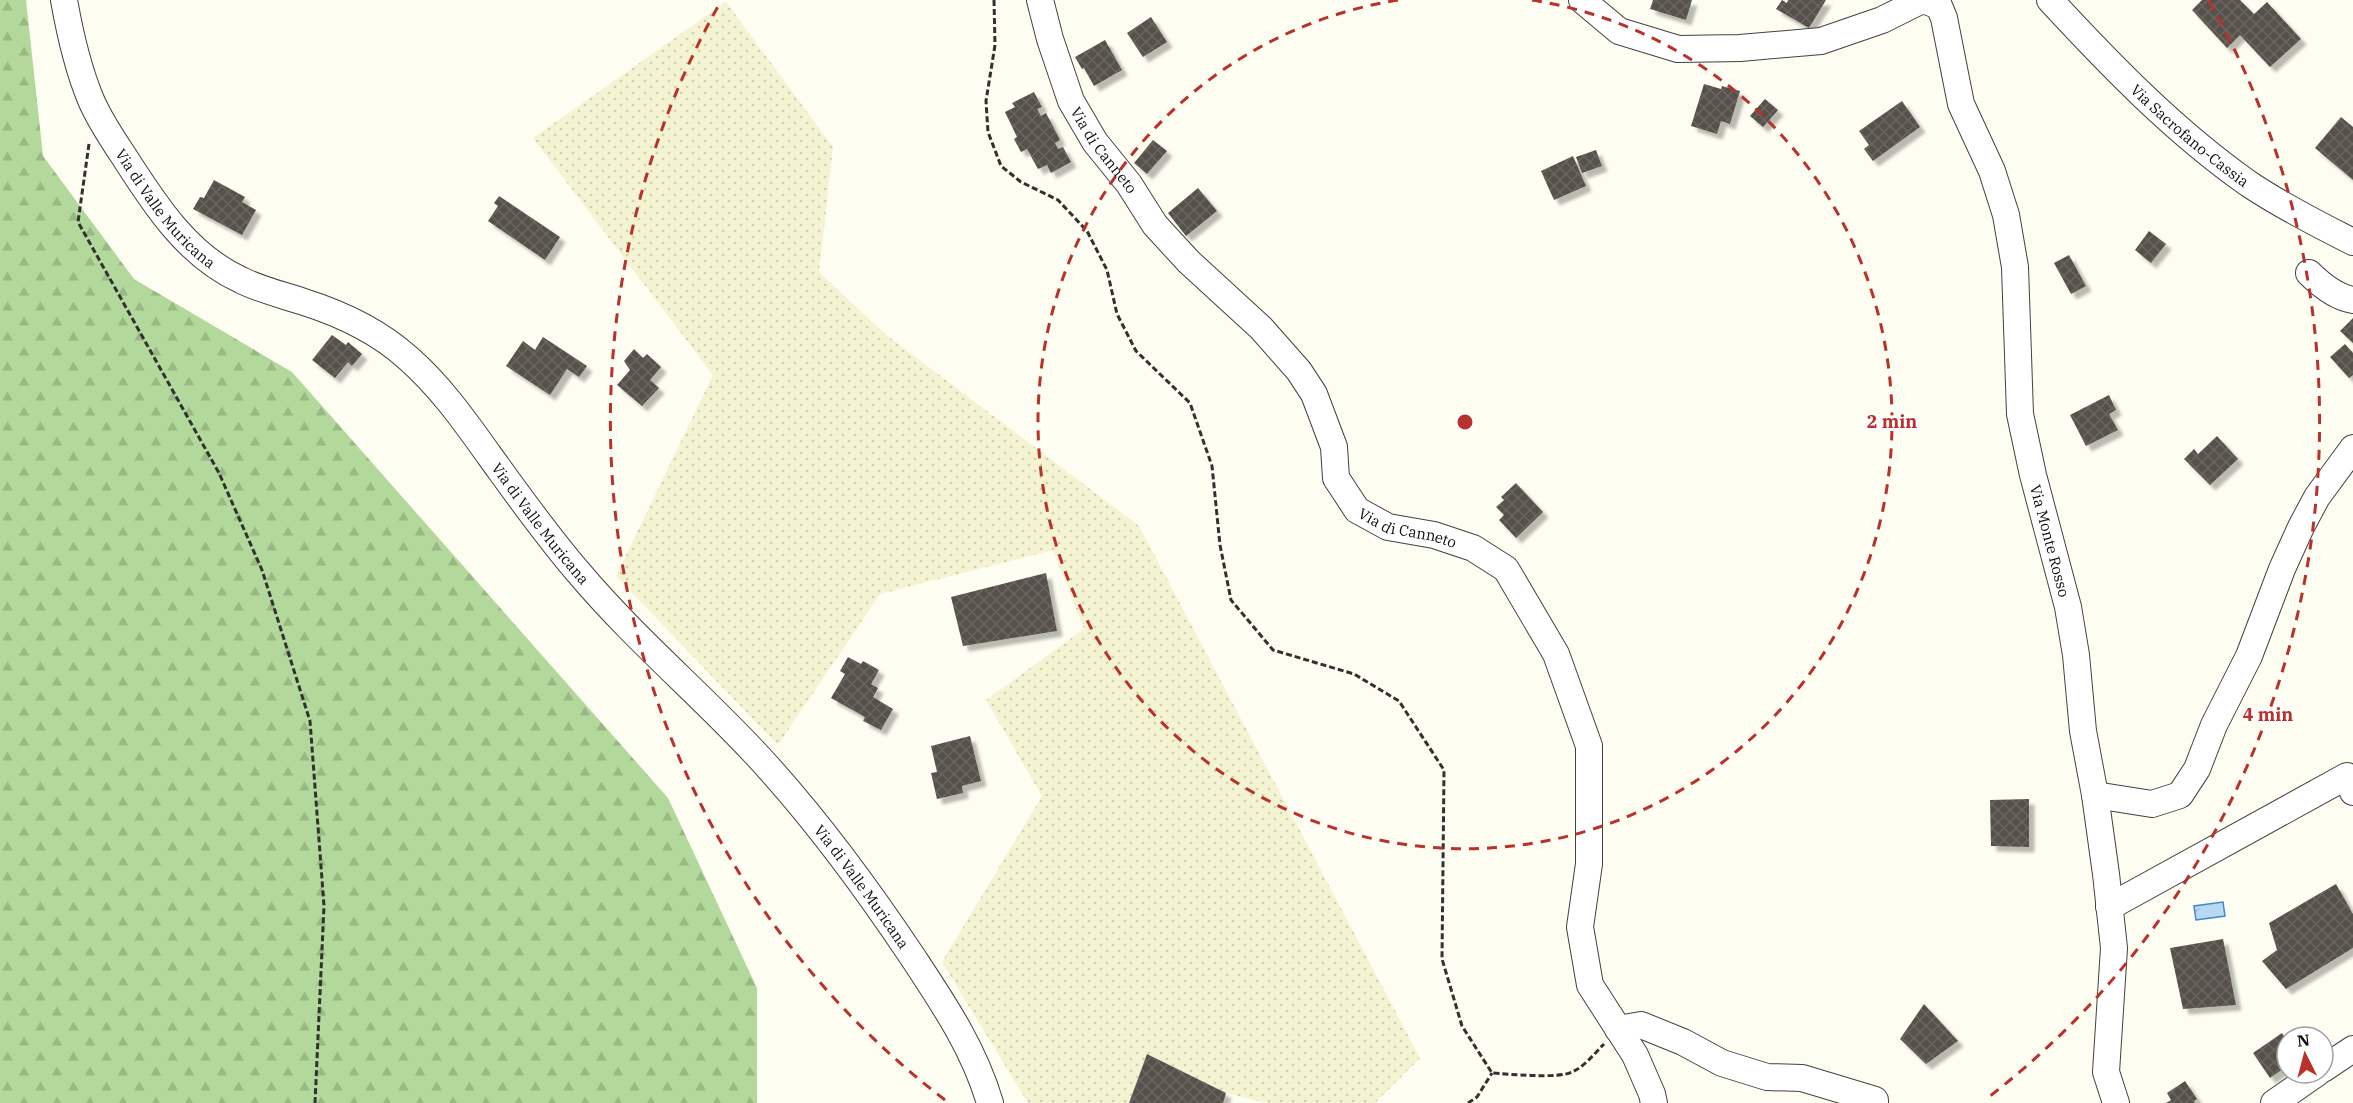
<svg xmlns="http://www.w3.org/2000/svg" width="2353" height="1103" font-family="'IBM Plex Serif',serif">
  <defs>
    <pattern id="farmland-dots" width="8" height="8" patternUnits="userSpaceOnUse" patternTransform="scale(1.5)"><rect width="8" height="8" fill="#f4f4d2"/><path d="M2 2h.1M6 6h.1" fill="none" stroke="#d0d0b3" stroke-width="1.8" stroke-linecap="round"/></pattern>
    <pattern id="forest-firs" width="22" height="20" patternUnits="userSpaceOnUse" patternTransform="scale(1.5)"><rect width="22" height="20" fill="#b2d89b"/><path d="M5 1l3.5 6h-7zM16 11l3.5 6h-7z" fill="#98b884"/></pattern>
    <pattern id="water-ripples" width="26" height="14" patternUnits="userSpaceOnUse" patternTransform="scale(1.5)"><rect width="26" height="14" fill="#b8d9f4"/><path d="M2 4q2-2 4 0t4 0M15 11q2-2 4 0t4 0" fill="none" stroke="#9db9d0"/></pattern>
    <pattern id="building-cross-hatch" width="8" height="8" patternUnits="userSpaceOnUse" patternTransform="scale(1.5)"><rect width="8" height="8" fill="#57514b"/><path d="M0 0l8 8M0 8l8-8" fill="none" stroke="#6a6561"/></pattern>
    <filter id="shadow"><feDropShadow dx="5.5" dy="5.5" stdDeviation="1.5" flood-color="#0004"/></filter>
  </defs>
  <rect width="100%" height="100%" fill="#fefdf1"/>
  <!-- farmland -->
  <path fill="url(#farmland-dots)" d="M726,2L833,147L819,272L885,334L1139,526L1420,1058L1375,1103H1267L1226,1093L1147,1054L1129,1103H1028L942,962L1042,796L986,700L1084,629L1053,550L880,594L778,745L616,576L713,375L533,138Z"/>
  <!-- forest -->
  <path fill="url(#forest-firs)" d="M0,0H26L43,156L134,279L292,372L668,798L757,988V1103H0Z"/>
  <!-- water -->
  <path fill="url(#water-ripples)" stroke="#4188c8" stroke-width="1.5" d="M2223,902L2225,916L2196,920L2194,906Z"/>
  <!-- building -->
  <path fill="url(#building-cross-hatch)" filter="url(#shadow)" d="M1653,0H1692L1686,20L1650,9Z
    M1782,0L1787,3L1788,0H1826L1809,28L1776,9Z
    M2202,0H2240L2254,14L2267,2L2301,39L2270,67L2240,35L2227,48L2192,10Z
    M1151,17L1167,42L1143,57L1127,33Z
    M1105,40L1122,70L1094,86L1084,68L1082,69L1075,57Z
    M1704,84L1721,89L1722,86L1740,91L1730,124L1721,121L1717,134L1691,126Z
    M1034,92L1042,107L1037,109L1041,116L1046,113L1060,140L1055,143L1058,149L1063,147L1071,162L1051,173L1047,165L1038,169L1027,149L1021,152L1014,139L1017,137L1005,112L1015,107L1012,103Z
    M1765,99L1778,110L1763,127L1750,116Z
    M1902,101L1920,127L1873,161L1864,149L1869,145L1859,131Z
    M2341,117L2353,127V180L2315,148Z
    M1153,140L1167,151L1147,174L1134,163Z
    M1596,150L1602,166L1582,173L1576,157Z
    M1573,156L1586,186L1554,200L1541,171Z
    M214,180L245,197L242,202L256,210L242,235L193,209L200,197L204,198Z
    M1198,188L1217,211L1186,236L1168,213Z
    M499,196L560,237L545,260L488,221L498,206L494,203Z
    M2149,231L2166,244L2151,263L2135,250Z
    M2069,255L2086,286L2071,294L2054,263Z
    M2353,318V343L2340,331Z
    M332,335L346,345L348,342L362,354L352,366L348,362L335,378L312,360Z
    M543,337L587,366L579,377L567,369L550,395L506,366L523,341L535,350Z
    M2345,344L2353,353V375L2349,378L2330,357Z
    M634,349L643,358L647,354L661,367L650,380L659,388L642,406L617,385L630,370L624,361Z
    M2109,395L2116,410L2109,414L2118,430L2086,446L2070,415Z
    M2217,436L2238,459L2210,485L2184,459L2194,449L2198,454Z
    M1516,483L1543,512L1516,538L1499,520L1504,515L1496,507L1504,500L1501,497Z
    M1046,573L1057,631L963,646L951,597Z
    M848,657L861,664L863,661L879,670L871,684L878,688L873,697L893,709L881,730L863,721L865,717L831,698L845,674L840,671Z
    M970,736L981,781L962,786L963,793L937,799L931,773L937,772L931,746Z
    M2029,799V847L1991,846L1990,800Z
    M2336,884L2353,914V948L2286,989L2262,961L2277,950L2269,923Z
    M2223,939L2236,1005L2183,1009L2170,948Z
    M1924,1004L1958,1041L1926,1064L1900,1039Z
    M2282,1033L2287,1040V1066L2270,1078L2253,1053Z
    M1147,1054L1226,1093L1223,1103H1129Z
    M2185,1081L2197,1099L2194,1101L2195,1103H2166L2171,1100L2167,1093Z"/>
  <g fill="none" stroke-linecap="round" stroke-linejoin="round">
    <defs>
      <g id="minor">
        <path id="s1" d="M64,0C70,34 78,69 91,100C100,121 113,140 125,158C155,205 188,256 241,280C261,290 283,295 304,302C342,314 378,331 408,358C440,386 464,420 489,455C518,495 546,535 579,573C633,637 698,692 755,753C812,814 868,890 914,959C945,1006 974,1049 990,1103"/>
        <path id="s2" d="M1040,0L1050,39L1071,101L1095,142L1129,184L1155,225L1189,262L1261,328L1299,371L1314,394L1334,447L1336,478L1357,510L1388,527L1434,535L1473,548L1506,569L1556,654L1589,746V864L1580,927L1590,985L1635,1055L1652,1094L1654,1103"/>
        <path d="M1582,0L1619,31L1678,49L1740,48L1821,41L1882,20L1922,0"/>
        <path id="s3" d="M1923,0L1939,6L1944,18L1961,104L1992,171L2006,215L2015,267L2020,414L2033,475L2068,607L2076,655L2083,731L2095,795L2106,874L2114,948L2106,1072L2116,1103"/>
        <path id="s4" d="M2050,0C2111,66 2175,132 2249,184C2282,206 2317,224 2353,242"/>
        <path d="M2309,273C2321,285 2336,297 2353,300"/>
        <path d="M2095,795L2152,804L2180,795L2197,769L2214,725L2249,656L2282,569L2301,527L2317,497L2353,448"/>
        <path d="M2109,907L2347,776L2353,792"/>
        <path d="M1618,1029L1641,1025L1683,1042L1722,1063L1767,1077L1802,1078L1875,1100V1103"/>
        <path d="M2323,1069L2353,1049"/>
        <path d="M2274,1103L2317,1073"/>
      </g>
    </defs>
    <!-- minor casing -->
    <use href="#minor" stroke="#424242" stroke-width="28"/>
    <!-- path -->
    <path stroke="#313131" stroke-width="3" stroke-dasharray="6 3" stroke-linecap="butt" d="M994,0L995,45L986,101L988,132L1001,166L1021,182L1058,200L1087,231L1107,270L1117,314L1136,351L1190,403L1212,466L1220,545L1231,600L1273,650L1354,674L1399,701L1444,770L1442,959L1462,1026L1492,1073C1508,1074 1559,1079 1572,1072C1584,1067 1594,1054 1604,1044
      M89,144L78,222L219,473L262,570L310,721L324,906L315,1103
      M1468,1103L1477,1097L1492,1073"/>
    <!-- minor -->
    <use href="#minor" stroke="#fff" stroke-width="26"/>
  </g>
  <!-- distance rings -->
  <g fill="none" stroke="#ba302b" stroke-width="3" stroke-dasharray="10 8">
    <path d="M1532 0A427 427 0 1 1 1398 0"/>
    <path d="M945 1100A855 855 0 0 1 721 1M2209 1A855 855 0 0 1 1985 1100"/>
  </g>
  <g text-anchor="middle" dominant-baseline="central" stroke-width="6" stroke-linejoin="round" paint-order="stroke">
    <!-- street labels -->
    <g font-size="15" fill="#0f0f0f" stroke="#fff">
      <text stroke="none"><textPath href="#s4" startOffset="195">Via Sacrofano-Cassia</textPath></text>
      <text stroke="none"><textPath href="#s2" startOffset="165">Via di Canneto</textPath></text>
      <text stroke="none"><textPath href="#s1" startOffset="236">Via di Valle Muricana</textPath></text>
      <text stroke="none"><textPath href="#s1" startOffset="740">Via di Valle Muricana</textPath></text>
      <text stroke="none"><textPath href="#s2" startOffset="669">Via di Canneto</textPath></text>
      <text stroke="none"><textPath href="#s3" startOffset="568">Via Monte Rosso</textPath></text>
      <text stroke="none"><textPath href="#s1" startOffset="1226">Via di Valle Muricana</textPath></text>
    </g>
  </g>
  <circle cx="1465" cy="422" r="9" fill="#ba302b" stroke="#fff" stroke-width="3"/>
  <g font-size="18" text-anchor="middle" font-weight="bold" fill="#ba302b" stroke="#fff" stroke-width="6" stroke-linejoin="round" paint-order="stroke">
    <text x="1892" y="428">2 min</text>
    <text x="2268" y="721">4 min</text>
  </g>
  <!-- north arrow -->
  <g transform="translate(2305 1055) rotate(354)"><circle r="28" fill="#ffffff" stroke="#9f9f9f" stroke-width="1.5"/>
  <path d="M0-4.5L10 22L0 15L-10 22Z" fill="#ba302b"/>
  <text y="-9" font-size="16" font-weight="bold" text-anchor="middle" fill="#0f0f0f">N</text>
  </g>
</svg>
